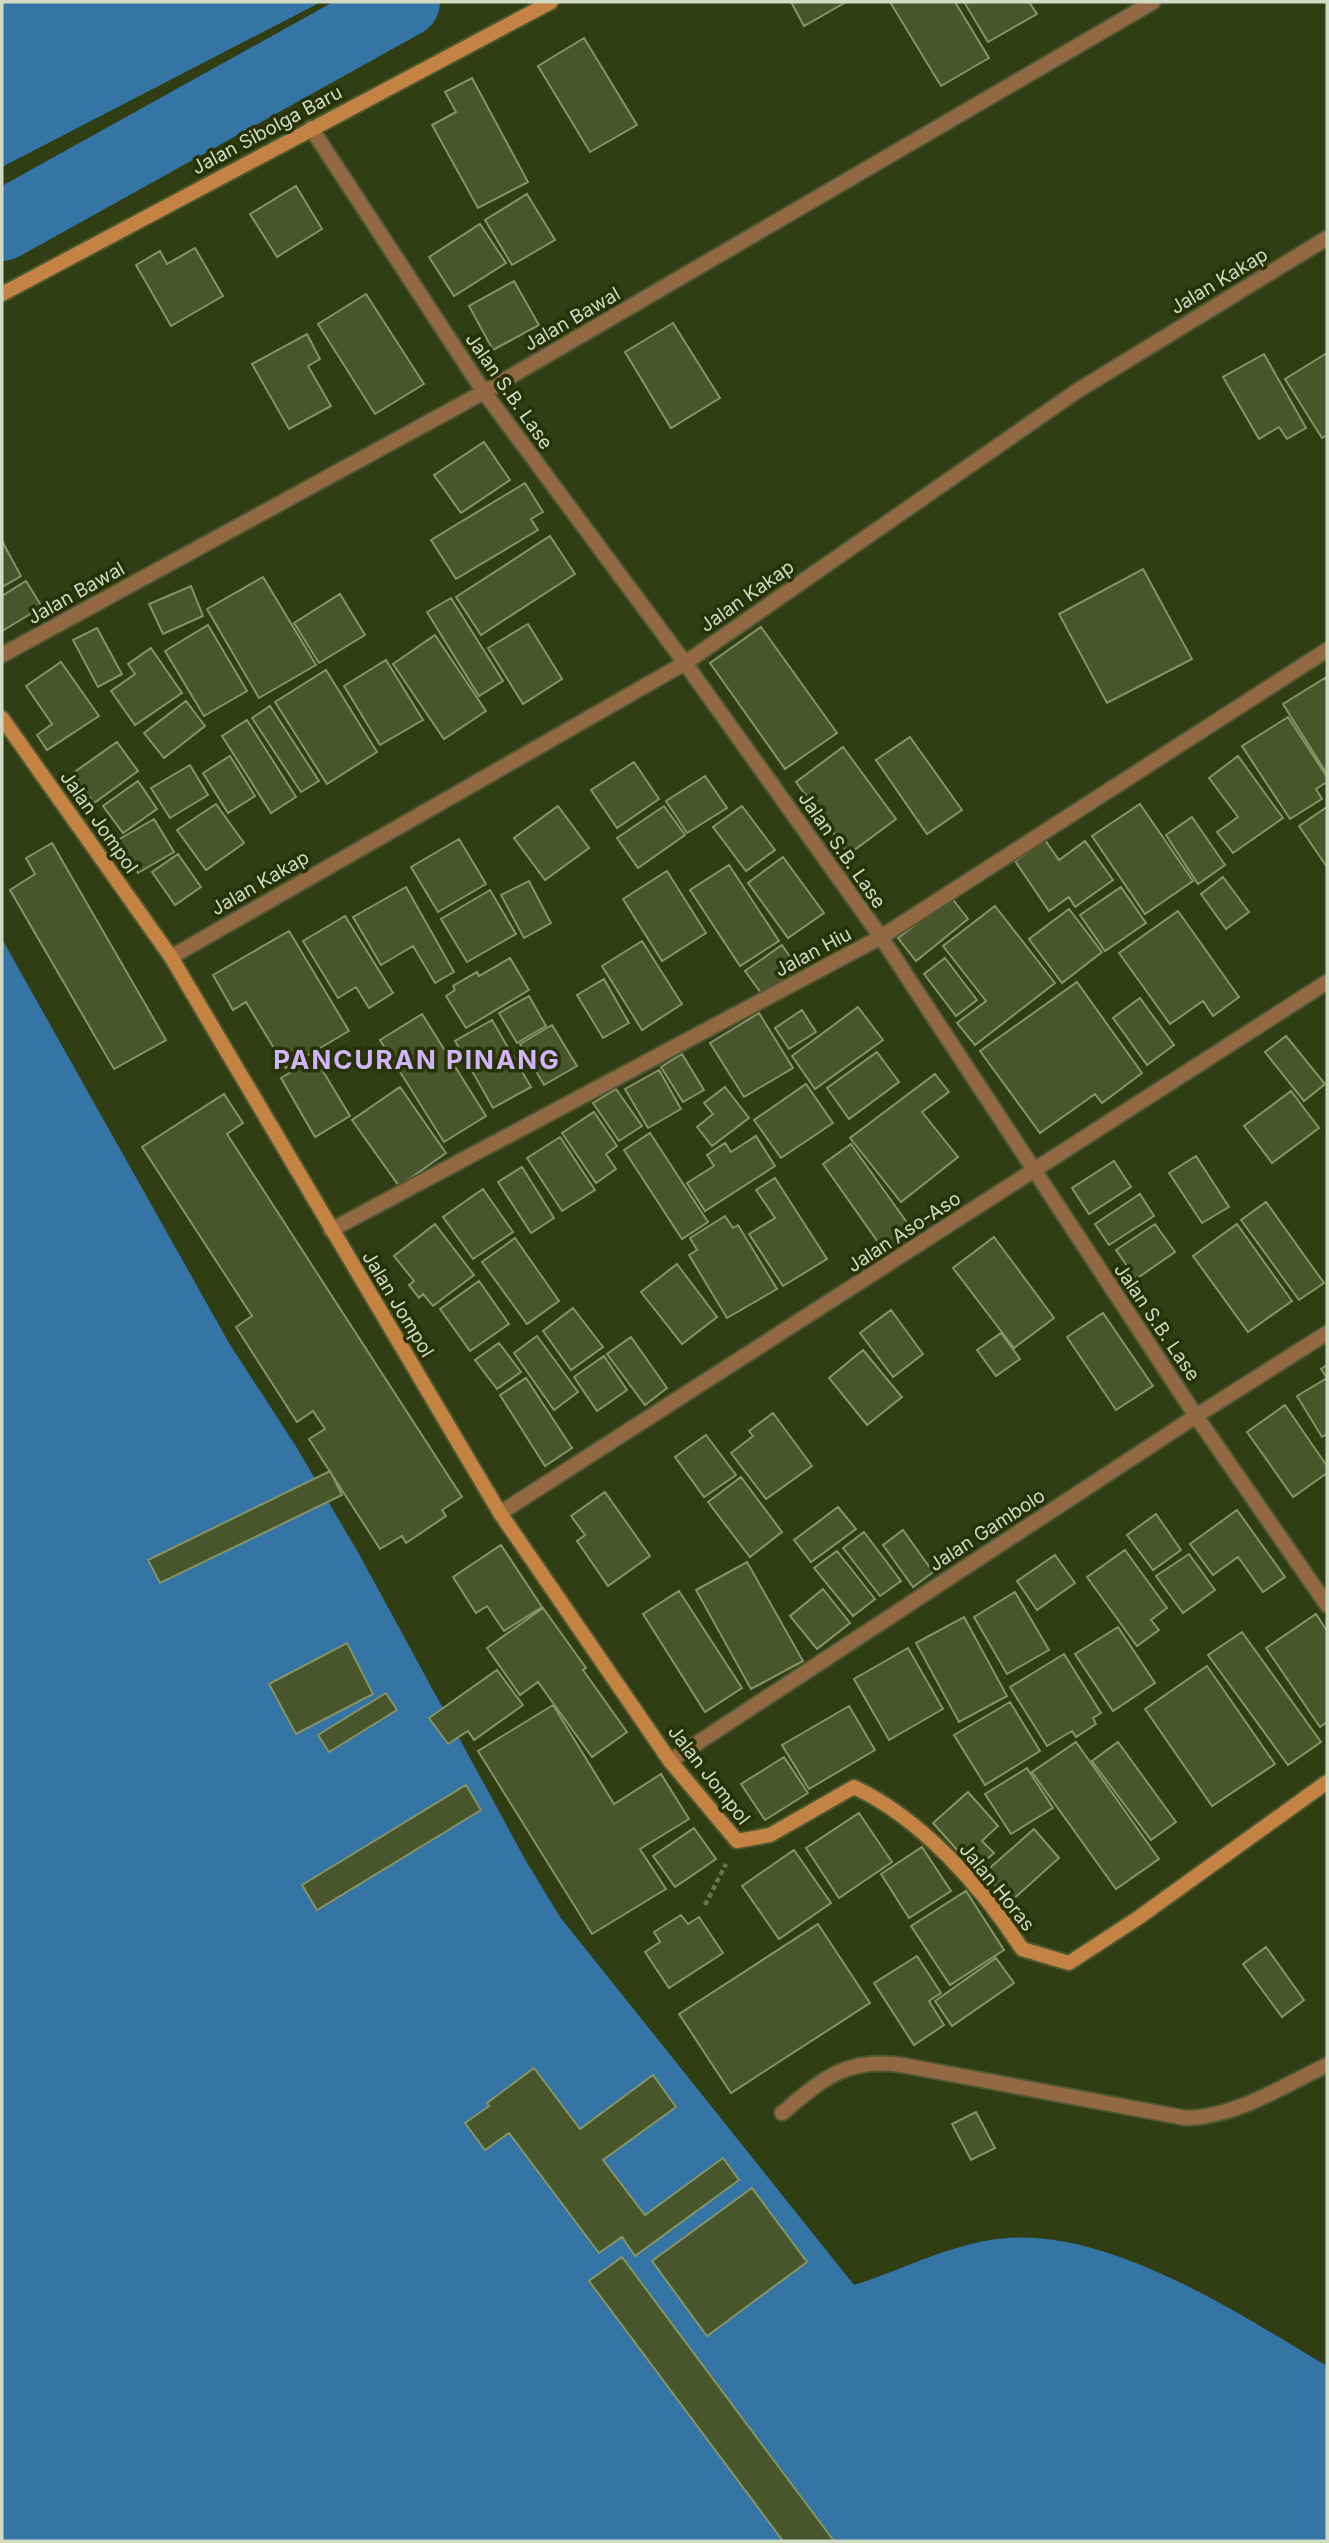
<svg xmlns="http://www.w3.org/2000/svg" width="1329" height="2543" font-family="Inter,sans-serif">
  <rect width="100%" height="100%" fill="#313d12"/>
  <!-- water -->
  <path fill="#3475a5" d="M2,2H321L2,167Z
    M2,939L229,1343L297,1448L359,1554L526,1861L560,1917L854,2285C899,2271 942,2248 990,2240C1100,2221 1236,2312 1327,2366V2541H2Z"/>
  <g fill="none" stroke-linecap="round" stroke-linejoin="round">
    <!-- river -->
    <path stroke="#3475a5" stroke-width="70" d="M2,226L405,2"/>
  </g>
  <!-- building -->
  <path fill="#49562b" stroke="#859466" stroke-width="2" d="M791,2H846L804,26Z
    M890,2H955L989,58L941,86Z
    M964,2H1029L1037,14L988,42Z
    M584,38L637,125L590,152L538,66Z
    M472,78L528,182L478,208L432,125L456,112L445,92Z
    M296,186L322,229L277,257L250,214Z
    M527,194L555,240L512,265L485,220Z
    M480,224L506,263L454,296L429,257Z
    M195,248L223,296L171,326L136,265L160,251L167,264Z
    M514,281L539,325L493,350L469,306Z
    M366,294L424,384L375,414L318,324Z
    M673,323L720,398L671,428L625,352Z
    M307,334L320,359L308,366L331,406L289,429L252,364Z
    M1327,353V435L1322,438L1285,379Z
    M1264,354L1306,428L1287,439L1279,427L1259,439L1223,377Z
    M484,442L510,480L461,513L434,475Z
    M525,483L543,512L531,519L538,530L456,579L431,540Z
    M550,536L575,574L481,635L456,597Z
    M2,541L21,576L2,587Z
    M1143,569L1192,659L1107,703L1059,614Z
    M263,577L316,665L259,698L207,609Z
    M26,581L42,607L2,631V596Z
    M191,586L203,616L163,634L149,604Z
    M340,594L365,635L319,663L294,623Z
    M451,598L503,681L479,696L427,612Z
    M528,624L562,679L523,704L488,648Z
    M208,625L247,691L204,716L165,651Z
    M761,627L837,733L785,769L710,663Z
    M97,628L122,674L98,687L73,640Z
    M435,635L486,711L444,739L393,664Z
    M151,648L182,693L135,725L111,691L135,674L128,664Z
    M386,660L423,720L380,745L344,686Z
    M61,662L99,716L47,750L37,735L52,724L26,686Z
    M326,670L377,752L327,784L275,702Z
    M1325,678L1327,682V774L1283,704Z
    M186,701L205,726L164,758L144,733Z
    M270,706L319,781L301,792L252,718Z
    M1288,717L1327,777V782L1316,789L1322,799L1290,819L1242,746Z
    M247,720L296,797L271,813L222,736Z
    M910,737L962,810L927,834L876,760Z
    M117,742L138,771L94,803L73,773Z
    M843,747L896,819L849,854L796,782Z
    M230,756L255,796L228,813L203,773Z
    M1238,756L1283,818L1233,853L1217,832L1238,817L1209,778Z
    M634,762L659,799L617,828L591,790Z
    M190,765L208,795L170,818L151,788Z
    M705,776L727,808L687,833L666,801Z
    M138,781L157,809L123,833L103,806Z
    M216,804L244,843L206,870L177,830Z
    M1140,804L1193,881L1145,914L1092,836Z
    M558,806L589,848L545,880L514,838Z
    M664,806L685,835L638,868L617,838Z
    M742,806L775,850L746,871L713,827Z
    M1327,807V867L1299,826Z
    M1192,817L1225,865L1198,884L1166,835Z
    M154,819L174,852L138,873L118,840Z
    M459,839L486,884L438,912L411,867Z
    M1045,840L1059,860L1085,841L1113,880L1075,907L1069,897L1049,911L1015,861Z
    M52,843L166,1040L114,1069L10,890L35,874L26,858Z
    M178,854L201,887L175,905L152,872Z
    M783,857L824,913L788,938L748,883Z
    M729,865L779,941L740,966L690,890Z
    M667,871L706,933L662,961L623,899Z
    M1223,877L1249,912L1226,929L1201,894Z
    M529,881L551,923L524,938L501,895Z
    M406,887L454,972L435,983L413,946L381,965L353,917Z
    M1121,887L1146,923L1105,951L1080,915Z
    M490,890L516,934L467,962L441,919Z
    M951,897L968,919L916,961L898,938Z
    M995,906L1055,983L975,1045L957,1023L986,1001L943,946Z
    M1069,909L1102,952L1062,983L1029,939Z
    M1178,911L1239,997L1213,1016L1203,1001L1170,1024L1119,953Z
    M345,916L393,993L369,1008L356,987L338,998L303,941Z
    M289,931L349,1031L286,1068L246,1002L233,1010L213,975Z
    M642,941L682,1004L642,1030L602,966Z
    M782,945L800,971L764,997L745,971Z
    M510,958L529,990L466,1028L446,996L455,990L453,986L477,972L479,976Z
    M945,958L977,1000L956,1016L924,974Z
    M604,979L629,1023L603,1038L577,995Z
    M1077,982L1142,1073L1102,1103L1095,1094L1040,1133L980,1051Z
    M529,996L546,1026L517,1043L499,1013Z
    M1140,998L1174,1045L1147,1065L1113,1018Z
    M858,1007L883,1040L815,1089L792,1056Z
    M802,1010L816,1032L789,1049L775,1028Z
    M759,1013L793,1068L744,1097L710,1043Z
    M422,1014L486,1116L444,1142L380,1040Z
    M492,1020L531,1087L493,1108L455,1041Z
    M552,1025L577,1066L544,1085L520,1044Z
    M1286,1036L1325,1084L1304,1101L1265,1052Z
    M877,1052L899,1082L849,1119L827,1088Z
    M682,1054L704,1090L683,1102L661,1067Z
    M315,1058L350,1116L315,1137L281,1078Z
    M659,1070L681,1109L648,1128L625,1089Z
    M935,1074L949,1092L922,1112L958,1157L901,1202L850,1138Z
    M806,1084L833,1123L781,1158L754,1120Z
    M400,1087L446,1153L399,1186L352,1120Z
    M725,1087L749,1118L712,1146L697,1127L713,1114L704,1103Z
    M616,1089L642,1126L619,1141L593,1103Z
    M1291,1091L1319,1128L1272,1163L1244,1126Z
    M224,1094L243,1123L227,1134L462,1497L442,1510L446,1516L406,1543L402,1536L380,1549L309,1439L325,1429L313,1411L297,1422L236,1327L252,1316L142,1147Z
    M594,1112L617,1146L606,1154L616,1169L596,1183L562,1133Z
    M650,1133L708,1222L682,1239L624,1150Z
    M756,1136L775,1166L705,1211L687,1183L714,1166L707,1155L725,1143L731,1152Z
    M560,1137L595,1190L562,1211L527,1158Z
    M851,1144L913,1231L885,1252L823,1164Z
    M1196,1156L1229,1207L1202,1223L1169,1173Z
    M1114,1161L1131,1187L1089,1214L1072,1188Z
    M522,1167L554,1218L531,1233L498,1182Z
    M775,1178L827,1259L783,1286L749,1234L775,1218L756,1190Z
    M483,1189L513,1232L473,1259L443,1217Z
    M1140,1194L1154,1216L1109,1245L1095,1224Z
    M1266,1202L1324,1283L1299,1300L1241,1220Z
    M725,1216L733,1228L738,1225L777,1289L727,1318L689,1255L697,1250L690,1238Z
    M435,1224L474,1275L433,1306L423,1294L419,1298L409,1285L414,1281L394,1256Z
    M1155,1224L1175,1252L1136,1279L1116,1250Z
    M1237,1224L1292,1301L1248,1332L1193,1256Z
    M994,1237L1054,1318L1014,1348L953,1268Z
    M515,1238L559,1301L527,1324L482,1262Z
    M677,1264L717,1317L682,1344L641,1292Z
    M479,1281L509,1324L470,1351L440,1309Z
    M573,1308L603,1347L571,1370L543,1331Z
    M891,1310L923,1354L893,1377L860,1333Z
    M1103,1313L1153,1386L1116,1410L1067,1337Z
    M1001,1333L1020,1359L996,1376L977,1350Z
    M537,1336L578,1392L554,1410L514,1353Z
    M631,1337L667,1388L645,1405L607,1354Z
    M499,1343L521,1372L497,1389L475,1360Z
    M863,1350L902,1397L867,1425L829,1378Z
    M604,1356L627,1390L597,1411L574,1377Z
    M1327,1365V1434L1322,1437L1297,1396L1327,1378L1321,1369Z
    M526,1378L572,1448L545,1466L500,1395Z
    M1285,1405L1327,1466V1473L1293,1497L1247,1432Z
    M773,1413L812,1466L766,1499L731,1453L753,1436L749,1431Z
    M706,1435L736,1475L704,1497L675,1457Z
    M330,1471L342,1495L160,1583L148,1560Z
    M741,1477L782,1532L750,1557L708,1502Z
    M605,1492L650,1556L608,1586L577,1541L585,1535L571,1516Z
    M838,1507L856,1529L811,1562L794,1540Z
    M1237,1510L1285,1577L1263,1592L1238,1557L1213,1575L1190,1544Z
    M1156,1514L1181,1550L1153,1570L1127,1535Z
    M903,1530L933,1572L913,1587L883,1545Z
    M864,1532L901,1581L880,1596L843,1548Z
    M501,1545L542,1607L504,1631L487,1606L476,1613L453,1577Z
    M1125,1550L1167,1608L1151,1620L1159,1630L1137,1646L1087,1577Z
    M837,1551L875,1599L853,1616L814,1568Z
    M1189,1554L1215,1590L1183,1613L1156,1576Z
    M1055,1555L1075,1583L1037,1610L1017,1581Z
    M747,1562L803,1661L751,1689L696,1590Z
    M823,1589L850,1623L817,1649L790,1616Z
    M679,1591L742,1688L705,1712L643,1614Z
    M1015,1592L1049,1650L1007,1674L974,1617Z
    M543,1608L586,1668L583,1670L627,1732L592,1757L538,1682L520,1695L487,1648Z
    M1316,1614L1327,1631V1722L1320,1727L1266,1648Z
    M964,1617L1007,1696L959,1722L916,1643Z
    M1118,1627L1155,1683L1113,1711L1075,1654Z
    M1242,1632L1321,1742L1288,1765L1208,1655Z
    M347,1643L373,1694L296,1734L269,1684Z
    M908,1648L943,1709L889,1740L854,1679Z
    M1064,1654L1101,1713L1093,1718L1096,1724L1076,1737L1072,1731L1047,1746L1010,1687Z
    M1207,1666L1275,1764L1212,1806L1145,1709Z
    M497,1670L523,1705L474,1740L468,1731L448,1744L429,1718Z
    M386,1693L397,1710L329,1752L318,1735Z
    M1010,1702L1040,1751L985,1785L954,1735Z
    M553,1705L614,1804L661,1774L689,1819L640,1849L666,1889L592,1934L478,1751Z
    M849,1706L875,1750L809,1789L782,1745Z
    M1076,1742L1159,1859L1116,1889L1032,1772Z
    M1118,1742L1176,1822L1151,1840L1092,1761Z
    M784,1757L808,1793L765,1820L741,1784Z
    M1027,1768L1053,1808L1011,1834L985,1794Z
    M466,1785L481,1810L317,1910L302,1885Z
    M968,1792L998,1826L982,1841L994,1853L975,1870L933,1823Z
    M859,1813L892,1862L839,1898L806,1848Z
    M694,1828L716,1859L675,1887L653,1856Z
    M1034,1829L1059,1858L1010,1902L984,1873Z
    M922,1847L951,1891L909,1918L881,1874Z
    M794,1850L831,1903L779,1939L742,1886Z
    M966,1891L1004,1950L950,1985L911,1926Z
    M681,1915L688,1924L699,1917L723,1953L669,1988L645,1952L660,1942L654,1932Z
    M818,1924L870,2003L731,2093L679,2014Z
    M1266,1947L1304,2000L1282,2017L1243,1964Z
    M917,1956L941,1993L929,2001L944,2025L914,2045L874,1983Z
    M996,1958L1014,1983L952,2026L935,2001Z
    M534,2068L580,2129L653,2075L676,2107L603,2160L645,2215L723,2158L739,2180L635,2256L622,2237L599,2253L509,2133L485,2150L465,2123L489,2106L487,2103Z
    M976,2112L995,2148L971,2160L952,2124Z
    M752,2188L807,2262L707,2336L652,2261Z
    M622,2257L834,2541H783L589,2281Z"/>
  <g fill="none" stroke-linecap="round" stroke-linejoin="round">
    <defs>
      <path id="lane" d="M782,2113C823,2079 846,2057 902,2065L1186,2118C1236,2117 1283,2086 1327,2065"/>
      <path id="street" d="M311,128L484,392L685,663L881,937L1196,1416L1327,1605
        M2,655L484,392L1153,2
        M171,957L685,663L1077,391L1327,238
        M331,1230L881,937L1327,650
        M500,1513L1327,982
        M670,1761L1196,1416L1327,1333"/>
      <path id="secondary" d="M2,294L551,2
        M2,718L171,957L500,1513L670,1761L737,1841L770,1835L854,1787C922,1819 982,1887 1022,1949L1069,1963L1138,1918L1327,1782"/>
    </defs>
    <!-- lane casing -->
    <use href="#lane" stroke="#4e5932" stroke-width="18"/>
    <!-- street casing -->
    <use href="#street" stroke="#4e5932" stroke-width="18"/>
    <!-- secondary casing -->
    <use href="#secondary" stroke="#4e5932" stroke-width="18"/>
    <!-- path -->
    <path stroke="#6a7550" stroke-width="4.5" stroke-dasharray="5 3.5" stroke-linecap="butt" d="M705,1905L726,1864"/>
    <!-- lane -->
    <use href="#lane" stroke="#926943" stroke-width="14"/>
    <!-- street -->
    <use href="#street" stroke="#926943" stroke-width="14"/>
    <!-- secondary -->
    <use href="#secondary" stroke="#c48343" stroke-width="14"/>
  </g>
  <g text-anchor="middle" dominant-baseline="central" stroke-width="7" stroke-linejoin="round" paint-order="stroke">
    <!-- street labels -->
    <g font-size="19" fill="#d1dac2" stroke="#273306">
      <text transform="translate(267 130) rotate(-28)">Jalan Sibolga Baru</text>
      <text transform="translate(1219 281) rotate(-31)">Jalan Kakap</text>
      <text transform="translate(572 319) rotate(-30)">Jalan Bawal</text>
      <text transform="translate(509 391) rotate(55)">Jalan S.B. Lase</text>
      <text transform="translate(76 593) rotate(-29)">Jalan Bawal</text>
      <text transform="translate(747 596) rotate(-35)">Jalan Kakap</text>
      <text transform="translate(99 822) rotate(55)">Jalan Jompol</text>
      <text transform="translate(842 850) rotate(55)">Jalan S.B. Lase</text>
      <text transform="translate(260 883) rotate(-30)">Jalan Kakap</text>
      <text transform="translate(813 952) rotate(-28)">Jalan Hiu</text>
      <text transform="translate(904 1232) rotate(-33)">Jalan Aso-Aso</text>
      <text transform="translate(398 1304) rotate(59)">Jalan Jompol</text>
      <text transform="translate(1157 1322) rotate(56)">Jalan S.B. Lase</text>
      <text transform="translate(987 1530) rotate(-33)">Jalan Gambolo</text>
      <text transform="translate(709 1775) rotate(52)">Jalan Jompol</text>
      <text transform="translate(997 1887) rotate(51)">Jalan Horas</text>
    </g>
    <!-- district labels -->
    <g font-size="26" font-weight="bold" letter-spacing="2" fill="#d1b4f9" stroke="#273306">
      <text x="417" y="1059">PANCURAN PINANG</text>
    </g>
  </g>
  <!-- border -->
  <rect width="1329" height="2543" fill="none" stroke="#d1dac2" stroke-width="7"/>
</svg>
